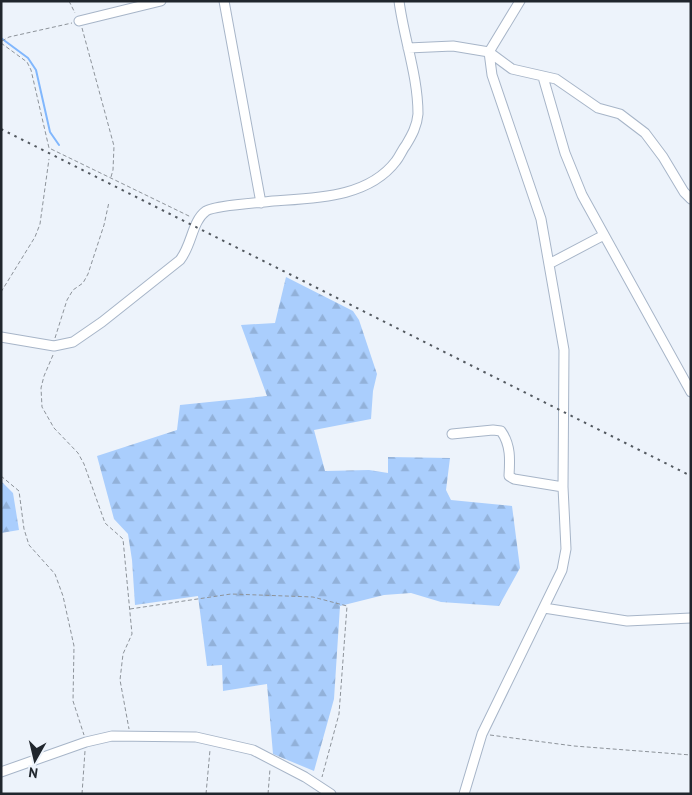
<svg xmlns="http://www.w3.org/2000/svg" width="692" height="795" font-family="'PT Sans',sans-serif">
  <defs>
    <pattern id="forest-firs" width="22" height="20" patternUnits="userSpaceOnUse" patternTransform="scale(1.25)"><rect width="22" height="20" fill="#aacefd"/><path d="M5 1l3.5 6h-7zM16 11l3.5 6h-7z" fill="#92b1d9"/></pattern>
  </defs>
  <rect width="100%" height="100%" fill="#edf3fb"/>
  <!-- forest -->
  <path fill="url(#forest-firs)" d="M286,277L353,311L359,320L377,374L373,391L371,419L314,430L325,471L369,470L388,473V457L450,458L446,490L451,500L512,506L520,568L499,606L441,602L411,593L384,595L340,606L334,699L314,771L273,754L267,684L223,691L222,665L207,666L198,596L135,605L132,560L128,534L114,519L97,456L177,430L180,405L267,396L241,325L275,323Z
    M1,481L13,493L19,530L1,533Z"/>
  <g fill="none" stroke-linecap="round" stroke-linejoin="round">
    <!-- stream -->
    <path stroke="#81b7fd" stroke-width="2" d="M1,38L28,58L36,70L50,132L59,145"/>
    <defs>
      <path id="minor" d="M224,1L261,203
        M79,21L161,1
        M408,48L453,46L489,52L512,69L556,79L598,108L620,114L645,133L663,157L684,192L691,199
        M543,77L565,153L582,195L691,392
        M549,264L604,235
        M1,337L54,346L73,342L102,322L180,260C192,245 192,221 206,211C216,205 260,203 273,201C315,198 368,198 396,161C400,156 402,150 406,145C412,135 417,126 418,114C418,76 404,39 399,1
        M452,434L493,430L501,431C511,445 510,460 509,476L514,479L563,487
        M544,608L627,621L691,618
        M1,772L86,742L112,736L196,737L253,750L305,777L331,794
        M464,794L482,734L562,570L566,549L563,487L564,350L541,219L492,75L489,52L520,1"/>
    </defs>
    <!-- minor casing -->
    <use href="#minor" stroke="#a7b5c8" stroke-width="11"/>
    <!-- path -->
    <path stroke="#8d939a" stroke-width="1" stroke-dasharray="4 2.5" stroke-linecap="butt" d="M69,1L75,13
      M82,28L114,146L113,170L111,177
      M2,41L9,37L72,23
      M1,43L27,62L31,70L49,148L191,217
      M1,292L35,237L40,224L49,159
      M55,338L67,300L73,290L83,283L88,274L104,225L109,202
      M53,355L44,376L41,388L42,407L54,428L78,453L84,464L105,523L123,539L132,634L123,654L120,680L129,729
      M1,476L19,491L24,529L29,545L55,574L63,596L74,646L73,701L84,735
      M130,609L231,594L313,597L347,606L339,714L322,777
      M490,735L574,746L691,755
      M82,794L85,751
      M206,794L210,750
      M268,794L270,769"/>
    <!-- minor -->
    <use href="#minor" stroke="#fff" stroke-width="9"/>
    <!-- rail -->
    <path stroke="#535960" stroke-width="2" stroke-dasharray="2.5 5" stroke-linecap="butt" d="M1,129L691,476"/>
  </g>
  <!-- border -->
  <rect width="692" height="795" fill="none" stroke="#20262d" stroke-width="5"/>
  <!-- north arrow -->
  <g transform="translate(35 760) rotate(188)" stroke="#edf3fb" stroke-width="4" paint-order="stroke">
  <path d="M0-4L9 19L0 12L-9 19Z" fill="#20262d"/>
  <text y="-8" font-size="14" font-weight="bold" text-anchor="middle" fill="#20262d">N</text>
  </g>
</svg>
